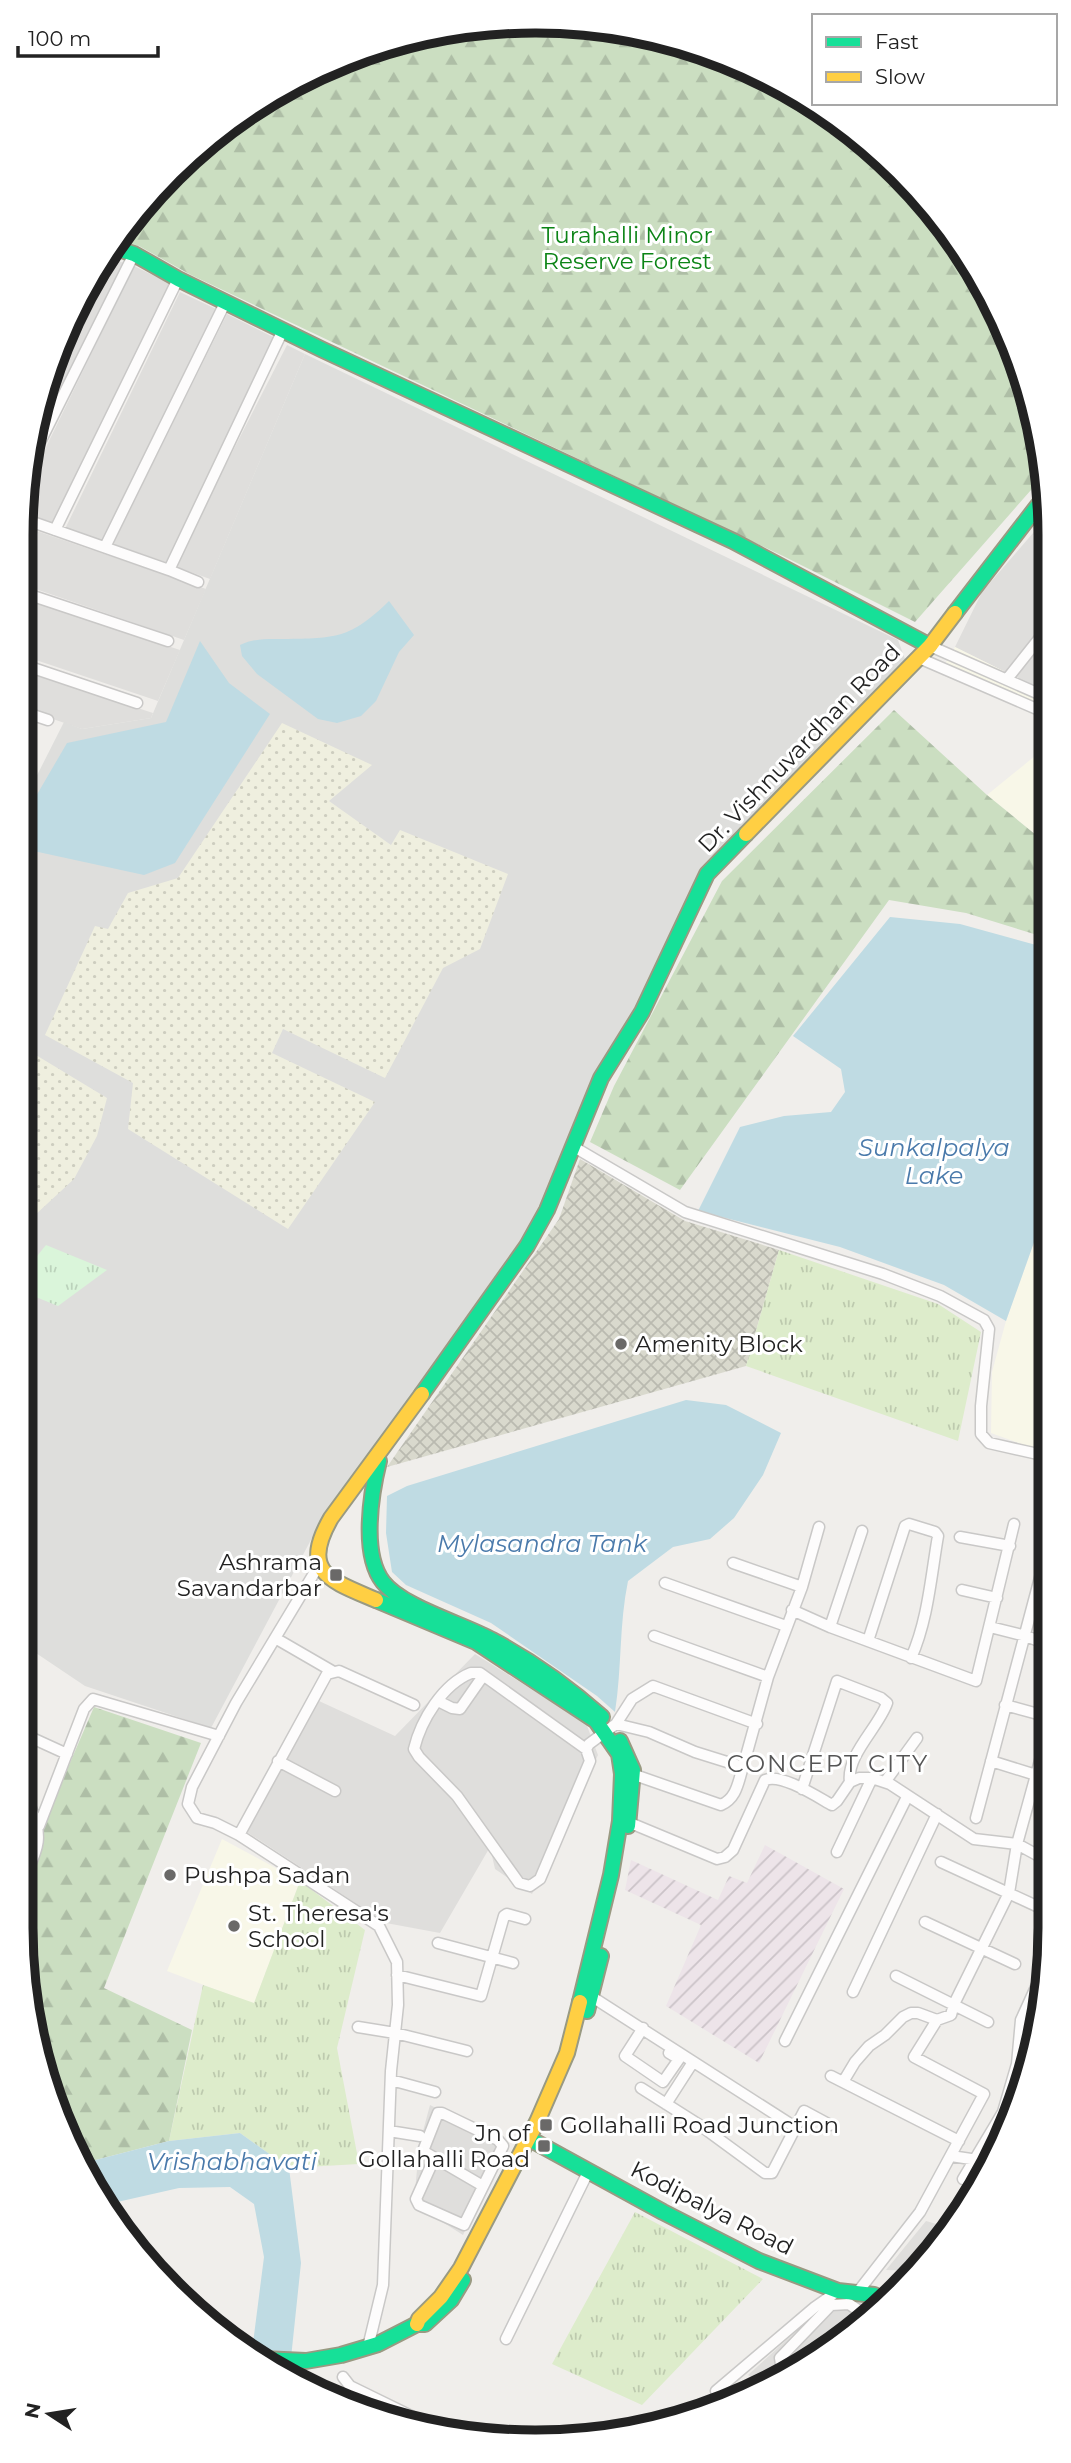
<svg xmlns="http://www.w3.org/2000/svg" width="1071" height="2463" font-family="Montserrat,sans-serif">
  <defs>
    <pattern id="industrial-furrows" width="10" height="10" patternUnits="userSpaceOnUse" patternTransform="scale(1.75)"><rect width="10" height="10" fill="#ede4e9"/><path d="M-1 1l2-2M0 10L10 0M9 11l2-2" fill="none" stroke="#cbc3c8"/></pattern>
    <pattern id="construction-cross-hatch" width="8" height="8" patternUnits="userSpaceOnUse" patternTransform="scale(1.75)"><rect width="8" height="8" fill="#d9d9cd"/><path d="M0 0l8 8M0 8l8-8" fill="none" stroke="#babab0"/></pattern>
    <pattern id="farmland-dots" width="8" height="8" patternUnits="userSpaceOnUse" patternTransform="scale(1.75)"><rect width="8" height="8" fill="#efefdf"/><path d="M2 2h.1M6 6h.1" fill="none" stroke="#cdcdbf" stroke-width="1.8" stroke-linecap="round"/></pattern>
    <pattern id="grass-tufts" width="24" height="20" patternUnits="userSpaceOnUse" patternTransform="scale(1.75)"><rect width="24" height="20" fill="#ddeccb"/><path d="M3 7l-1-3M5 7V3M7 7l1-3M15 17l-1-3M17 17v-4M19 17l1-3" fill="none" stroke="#bdcaae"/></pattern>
    <pattern id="forest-firs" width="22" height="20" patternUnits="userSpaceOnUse" patternTransform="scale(1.75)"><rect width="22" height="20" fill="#cbdec1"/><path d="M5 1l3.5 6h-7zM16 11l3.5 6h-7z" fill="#aebea6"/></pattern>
    <pattern id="park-tufts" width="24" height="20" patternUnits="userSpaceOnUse" patternTransform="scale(1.75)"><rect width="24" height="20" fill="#daf5da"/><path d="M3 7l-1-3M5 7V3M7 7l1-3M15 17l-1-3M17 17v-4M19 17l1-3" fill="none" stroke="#bbd2bb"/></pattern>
  </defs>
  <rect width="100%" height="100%" fill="#f0eeeb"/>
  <!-- residential -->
  <path fill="#dfdedc" d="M105,257L124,263L37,441L48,370L90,278Z
    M134,266L171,284L54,523L25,513L31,478Z
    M180,292L216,309L104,543L65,529Z
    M227,314L277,339L166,562L113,544Z
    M287,345L305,354L210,579L174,566Z
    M1046,518V692L955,647L982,592Z
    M22,526L206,589L184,640L21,584Z
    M21,598L180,650L158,701L21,655Z
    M21,670L153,713L151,718L82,729L21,708Z
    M21,906L35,941L36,971L30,993L21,1003Z
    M475,1654L586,1723L598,1755L532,1894L495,1869L490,1847L440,1933L386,1923L247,1832L319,1701L395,1736Z
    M430,2105L506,2143L463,2235L414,2204L419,2146Z
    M926,2221L950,2228L923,2266L917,2271L886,2270Z
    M848,2297L873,2307L792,2373L765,2386L748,2375L827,2303Z"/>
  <!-- industrial -->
  <path fill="url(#industrial-furrows)" d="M765,1845L844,1889L759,2063L666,2006L701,1925L625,1890L631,1860L718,1900L729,1876L747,1883Z"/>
  <!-- education -->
  <path fill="#f8f7e8" d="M955,647L1046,692V721L942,669Z
    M1046,747L1047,844L987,795Z
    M1048,1203L1049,1454L991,1433L992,1372L1006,1321Z
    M222,1839L300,1881L254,2004L167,1971Z"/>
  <!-- religious -->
  <path fill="#dededc" d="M305,354L898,640L905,659L700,871L660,962L529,1228L313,1536L211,1728L85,1686L21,1643V1002L30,993L36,971L35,941L21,906V807L64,722L82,729L151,718Z"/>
  <!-- construction -->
  <path fill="url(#construction-cross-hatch)" d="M580,1159L685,1221L779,1250L746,1366L387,1467L559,1219Z"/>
  <!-- farmland -->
  <path fill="url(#farmland-dots)" d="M282,723L372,765L329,801L391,845L400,830L508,874L480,949L443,968L385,1078L283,1029L272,1053L375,1102L288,1229L128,1129L133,1083L45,1035L95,926L108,929L128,893L178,878Z
    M21,1046L107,1098L97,1136L74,1179L21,1228Z"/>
  <!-- grass -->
  <path fill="url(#grass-tufts)" d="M779,1250L938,1304L981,1332L958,1441L746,1366Z
    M300,1881L365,1930L337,2048L359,2164L289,2168L240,2133L169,2141L203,1985L254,2003Z
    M635,2212L763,2279L642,2405L552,2364Z"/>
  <!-- forest -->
  <path fill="url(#forest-firs)" d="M502,22L603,25L701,48L848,127L943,222L1011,338L1046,473L915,622L783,556L191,275L139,246L118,240L149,196L223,127L308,74L403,38Z
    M894,710L987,795L1047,844V938L966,913L889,900L680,1190L590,1142L614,1086L722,881Z
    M94,1707L201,1743L104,1988L192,2030L169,2141L80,2164L48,2093L21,1927V1846L32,1851Z"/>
  <!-- park -->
  <path fill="url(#park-tufts)" d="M46,1245L107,1270L58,1306L21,1291V1276Z"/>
  <!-- water -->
  <path fill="#bfdbe3" d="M389,601L414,635L399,652L376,701L361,716L337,723L318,719L257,674L242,656L240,645C255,638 268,639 284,639C336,638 350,639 389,601Z
    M200,641L229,683L270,714L175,863L144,875L29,850L21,822L67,743L166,722Z
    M890,917L960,924L1047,948L1048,1203L1006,1321L944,1285L840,1247L698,1211L740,1127L784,1116L831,1112L845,1092L841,1069L793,1036Z
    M686,1400L726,1405L781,1433L763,1475L734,1518L710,1539L673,1547L628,1581C619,1624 622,1668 615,1712L597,1696L491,1623L406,1585L392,1572L386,1533L387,1496L407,1486Z
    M240,2133L289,2168L301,2263L289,2377L279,2373L252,2351L264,2257L254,2204L230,2187L179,2188L104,2205L90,2184L80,2164L169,2141Z"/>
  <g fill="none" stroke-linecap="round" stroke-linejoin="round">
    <defs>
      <path id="street" d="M35,452L134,254
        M1030,515L1046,524
        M24,519L169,570L283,330
        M55,530L178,279
        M105,547L225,303
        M169,570L198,582
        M21,592L168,641
        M930,646L1046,697
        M919,658L1046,713
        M21,664L137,703
        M1007,679L1046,630
        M21,711L48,720
        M21,754L29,741
        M574,1147L685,1212L883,1274L940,1296L984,1320L989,1329L981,1406V1434L989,1443L1038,1454H1049
        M960,1537L1010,1546
        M733,1563L802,1587
        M319,1565L236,1703L192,1787L188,1804L197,1818L215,1823L239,1835L379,1926L397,1962L398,2005L391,2071L383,2285L368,2347
        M665,1583L786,1626
        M962,1590L997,1598
        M792,1610L830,1627L976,1681L1014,1524
        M830,1627L862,1531
        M990,1627L1026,1636L1049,1645
        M654,1636L768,1677
        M275,1638L332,1671
        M868,1641L905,1526L909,1524L935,1532L938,1536C931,1576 928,1620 911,1658
        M471,1673H480L586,1749L590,1761L540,1879L530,1886L519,1883L457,1796L419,1757L414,1749C421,1720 443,1684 471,1673Z
        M438,1701L452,1708L460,1709L483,1676
        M1005,1705L1049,1717
        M616,1724L632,1699L653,1686L757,1724
        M21,1733L67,1754
        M586,1749L589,1744L616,1724L649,1732L695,1752L743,1767L768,1677L802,1587L819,1527
        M278,1761L335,1791
        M991,1761L1036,1775
        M632,1774L721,1805C737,1798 738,1782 743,1767
        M885,1782L917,1738
        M802,1789L837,1681L881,1698L887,1703C879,1727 846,1755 850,1782
        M976,1818L1049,1544
        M628,1822L717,1859L725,1857L733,1850L765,1780C781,1773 816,1796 832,1805L837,1801L850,1782L859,1778H872L890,1784L974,1839L1017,1844L1050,1862
        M39,1826L84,1709L93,1699L219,1736
        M239,1835L327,1674L339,1671L414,1705
        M837,1852L872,1778
        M941,1862L1043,1909
        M21,1886C34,1854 46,1843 31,1808L21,1804
        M925,1922L1015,1964
        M438,1943L513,1963
        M397,1975L481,1996L504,1916L507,1914L525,1919
        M896,1976L988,2022
        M853,1992L937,1814
        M586,1993L795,2127
        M358,2027L395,2033L467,2051
        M643,2028L625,2056L663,2082L679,2059L669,2053
        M785,2041L907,1797
        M831,2076L959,2141
        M391,2080L435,2092
        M843,2082L855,2062L869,2046L885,2035L903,2017L911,2013H918L937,2020
        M641,2088L701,2126L765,2173H772L804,2111L830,2125
        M666,2104L693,2062
        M389,2131L420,2136
        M951,2156L991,2162
        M434,2159L416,2199L419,2205L464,2225L503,2146L498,2140L442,2113H438L423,2151L483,2186
        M983,2181L963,2179L1003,2112L1017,2064L1021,2020L1041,1976L1045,1957
        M857,2293L920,2212L984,2094L914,2057L937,2020L951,2015L954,2004L1009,1893L1017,1844L1049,1728
        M506,2339L589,2170
        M343,2377L350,2386L444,2432
        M783,2377L780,2358L831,2305L849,2304L864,2314
        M716,2391L815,2307L838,2291"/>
      <path id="fast" d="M112,247L134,254L178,279L323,350L733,541L930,646
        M955,613L1046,495
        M422,1394L527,1246L547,1210L601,1078L642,1012L707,874L746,834
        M379,1461C371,1493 361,1554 383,1582C402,1607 463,1624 492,1640C532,1661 568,1687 602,1717
        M376,1600L476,1642L596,1721L619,1754L622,1774L620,1821L611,1875L580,2002
        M620,1741L633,1770L628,1826
        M587,2011L601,1956
        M528,2138L663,2212L759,2261L838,2291L874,2295L882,2300
        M261,2359L306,2361L341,2355L378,2344L417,2324H425L451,2300L463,2280"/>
      <path id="slow" d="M746,834L930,646L955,613
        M376,1600C329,1580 300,1572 331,1518L422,1394
        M417,2324L419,2319L441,2297L461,2268L537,2122L567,2053L580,2002"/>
    </defs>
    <!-- street casing -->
    <use href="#street" stroke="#c9c8c7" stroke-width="13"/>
    <!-- fast casing -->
    <use href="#fast" stroke="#999a82" stroke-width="18"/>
    <!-- slow casing -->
    <use href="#slow" stroke="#999a82" stroke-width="18"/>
    <!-- street -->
    <use href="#street" stroke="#fdfcfc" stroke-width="10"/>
    <!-- fast -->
    <use href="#fast" stroke="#16e098" stroke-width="14"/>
    <!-- slow -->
    <use href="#slow" stroke="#ffcf43" stroke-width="14"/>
  </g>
  <!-- markers -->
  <g fill="#6a6968" stroke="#fff" stroke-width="2.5">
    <circle cx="621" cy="1344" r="7"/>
    <rect x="329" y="1568" width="14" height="14" rx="3.5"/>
    <circle cx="170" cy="1875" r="7"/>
    <circle cx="234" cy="1926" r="7"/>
    <rect x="539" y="2118" width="14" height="14" rx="3.5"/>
    <rect x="537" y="2139" width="14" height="14" rx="3.5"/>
  </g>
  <g text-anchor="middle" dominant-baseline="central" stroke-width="6" stroke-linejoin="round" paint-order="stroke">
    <!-- park labels -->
    <g font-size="23" fill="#0c8416" stroke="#fff">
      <text x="627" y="235">Turahalli Minor<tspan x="627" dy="26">Reserve Forest</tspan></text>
    </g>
    <!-- street labels -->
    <g font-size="23" fill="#222" stroke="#fff">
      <text transform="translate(799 748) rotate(-46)">Dr. Vishnuvardhan Road</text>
      <text transform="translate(712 2208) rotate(27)">Kodipalya Road</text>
    </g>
    <!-- poi labels -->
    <g font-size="23" fill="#222" stroke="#fff" text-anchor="start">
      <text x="635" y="1344">Amenity Block</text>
      <text x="322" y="1562" text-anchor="end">Ashrama<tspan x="322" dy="26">Savandarbar</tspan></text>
      <text x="184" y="1875">Pushpa Sadan</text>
      <text x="248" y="1913">St. Theresa's<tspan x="248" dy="26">School</tspan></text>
      <text x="560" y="2125">Gollahalli Road Junction</text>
      <text x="530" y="2133" text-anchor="end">Jn of<tspan x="530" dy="26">Gollahalli Road</tspan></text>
    </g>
    <!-- water labels -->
    <g font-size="24" font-style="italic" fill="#4a7aab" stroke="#fff">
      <text x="934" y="1147">Sunkalpalya<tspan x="934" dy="28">Lake</tspan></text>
      <text x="542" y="1543">Mylasandra Tank</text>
      <text x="232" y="2161">Vrishabhavati</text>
    </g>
    <!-- neighbourhood labels -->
    <g font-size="24" letter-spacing="2" fill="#555" stroke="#fff">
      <text x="828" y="1763">CONCEPT CITY</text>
    </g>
  </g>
  <!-- crop -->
  <path d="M0 0H1071V2463H0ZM535 33H536A502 502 0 0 1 1038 535V1928A502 502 0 0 1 536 2430H535A502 502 0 0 1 33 1928V535A502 502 0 0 1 535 33Z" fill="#fff" fill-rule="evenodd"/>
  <path fill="none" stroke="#222" stroke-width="9" d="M535 33H536A502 502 0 0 1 1038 535V1928A502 502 0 0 1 536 2430H535A502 502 0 0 1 33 1928V535A502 502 0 0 1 535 33Z"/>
  <!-- legend -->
  <rect x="812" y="14" width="245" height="91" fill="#ffffff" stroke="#a7a7a7" stroke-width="2"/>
  <rect x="826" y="37" width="35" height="10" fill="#16e098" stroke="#a7a7a7" stroke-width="2"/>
  <text x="875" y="49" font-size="21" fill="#222222">Fast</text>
  <rect x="826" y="72" width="35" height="10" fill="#ffcf43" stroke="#a7a7a7" stroke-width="2"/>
  <text x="875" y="84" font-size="21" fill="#222222">Slow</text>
  <!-- north arrow -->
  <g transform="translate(49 2414) rotate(282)" stroke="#ffffff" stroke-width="5" paint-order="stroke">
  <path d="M0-5L12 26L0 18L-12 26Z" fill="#222222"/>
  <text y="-10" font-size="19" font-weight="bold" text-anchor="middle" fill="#222222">N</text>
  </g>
  <!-- scale -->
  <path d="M18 46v10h140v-10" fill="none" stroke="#222222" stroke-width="3.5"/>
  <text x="28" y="46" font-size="21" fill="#222222" stroke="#ffffff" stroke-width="5" paint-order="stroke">100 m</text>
</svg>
